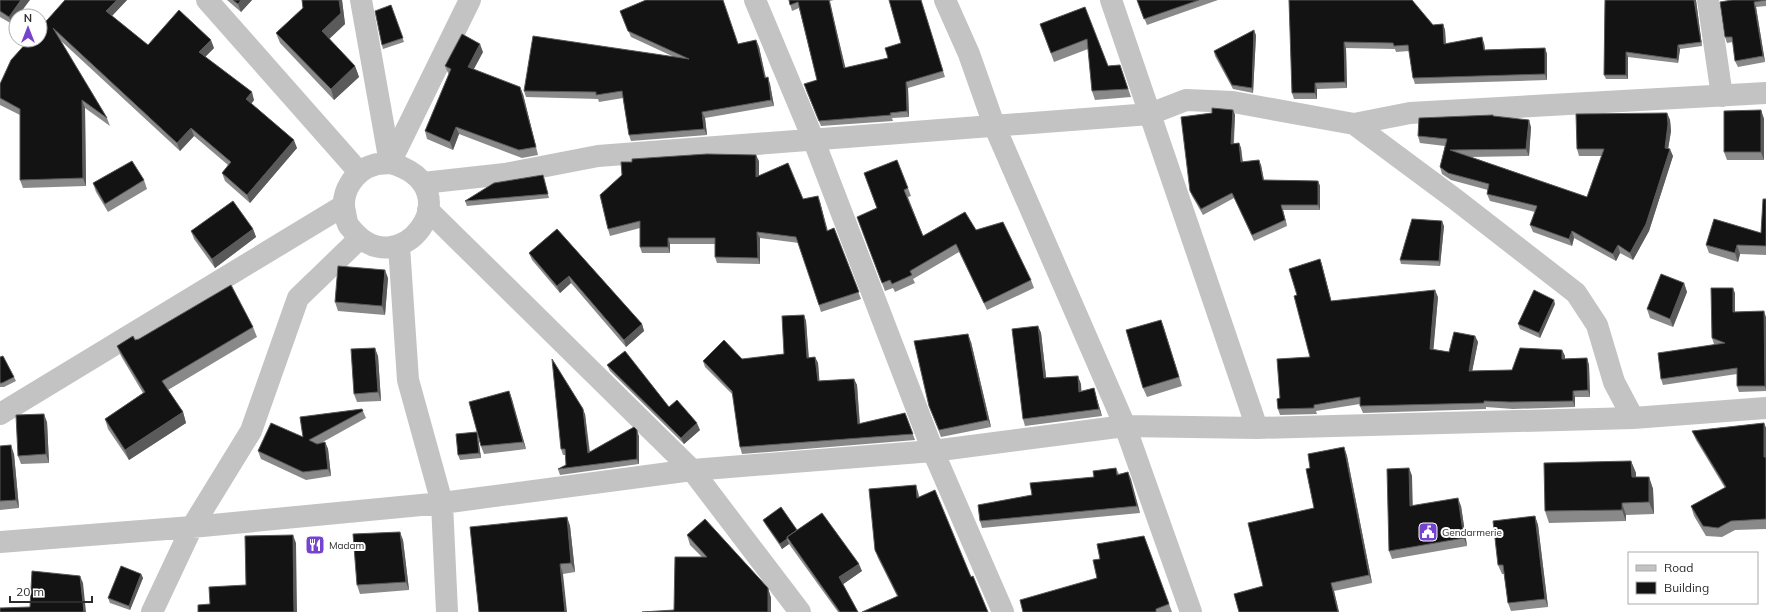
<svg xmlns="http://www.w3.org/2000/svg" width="1766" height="612" font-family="Mulish,sans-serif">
  <rect width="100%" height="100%" fill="#fff"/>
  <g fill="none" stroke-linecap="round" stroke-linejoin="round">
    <!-- minor -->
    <path stroke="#c3c3c3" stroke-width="22" d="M207,0L359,172
      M361,0L390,163
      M755,0L814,141L933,451L1003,612
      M945,0L969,54L994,125L1125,426L1191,612
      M1111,0L1257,428
      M1708,0L1722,96
      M1354,124L1455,199L1576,293L1597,325L1614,382L1633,418
      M390,163C477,187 398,292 349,226C346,222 346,216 345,212C340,192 355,170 374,165C379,163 385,164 390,163Z
      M390,163L470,0
      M423,183L505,174L598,156L1150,114L1186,100L1233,102L1354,124L1410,113L1766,93
      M428,210L692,470L800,612
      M399,246L408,380L442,503L447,612
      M0,414L343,206
      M0,542L192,527L442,503L692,470L933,451L1125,426L1257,428L1633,418L1766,408
      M152,612L192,527L251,431L298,298L359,239"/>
  </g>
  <!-- wall -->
  <path fill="#898989" d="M0,0L16,16V19L12,24L0,17Z
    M65,0H127L112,16L148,45L214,48L205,57L254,100L251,104L297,148L250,203L225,181L222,173L228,165L194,136L180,151L60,40L107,118L110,126L85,108L86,186L23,188L20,180V115L0,105V84Z
    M227,0H252L241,12Z
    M302,0H342L345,24L329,39L355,66L359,77L334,100L280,43L276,33L303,8Z
    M789,0H834L830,1L845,68L888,58L901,43L921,0L945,77L908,88L909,117L892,118L893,121L821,126L806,90L817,80L799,8L792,11Z
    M1137,0H1218L1147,25Z
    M1289,0L1433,25L1443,24L1445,30L1446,43H1484L1485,50L1545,48L1547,54V80L1415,84L1413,78L1409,51L1396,52L1395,49L1346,48L1347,88L1317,89V99H1294L1292,93Z
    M1605,0H1696L1702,46L1680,49L1678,63L1628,57V79H1606L1604,75Z
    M1766,0V6L1756,7L1765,62L1738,67L1735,61L1733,42L1727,43L1725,37L1720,2Z
    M391,5L404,42L383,49L382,45Z
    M1085,7L1108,66L1120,65L1131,97L1095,100L1092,91L1088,49L1054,62L1040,24Z
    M620,11L738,44L756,40L759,47L766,78L770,84L774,106L705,118L707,135L631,141L629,135L623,98L599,102L598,99L526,97L524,91L672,56L631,37Z
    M1256,35L1253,93L1233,89L1215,56L1214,51Z
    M483,52L474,69L523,94L538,155L522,158L459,134L453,150L427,139L425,131L449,74L448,73L445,66Z
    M1233,110L1235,115L1234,143H1239L1241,148L1243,162L1261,165L1264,180L1318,181L1320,186V210H1283L1287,226L1254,241L1234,198L1203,215L1192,196L1190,191L1212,113Z
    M1761,110L1764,119V160H1727L1724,152Z
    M1667,113L1670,120L1671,131L1668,149L1673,156L1649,231L1633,260L1620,253L1616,261L1574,238L1572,246L1533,232L1530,225L1535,212L1490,201L1487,194L1488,190L1451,180L1442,174L1440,167L1445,146L1420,143L1418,136L1494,116L1531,127L1529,156L1471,157L1587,197L1602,156H1579L1577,149Z
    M759,161V176L803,199L820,202L828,231L834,228L861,299L821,312L799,243L760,238V264L717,263L715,257V244H670V253H642L640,247V228L610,236L608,229L622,175Z
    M864,173L908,188L911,196L908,197L923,236L976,230L1031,280L1034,288L987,310L959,252L913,279L915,283L895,292L893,288L885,291L857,217L877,208Z
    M544,179L549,198L467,206L465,201Z
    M144,180L147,189L108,212L96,192L93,183Z
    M1766,199V255L1740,254L1738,262L1709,253L1706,245L1761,233Z
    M1444,226L1440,266L1401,264L1400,260Z
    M253,229L256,237L215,268L194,239L191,231Z
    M557,229L642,324L644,331L626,347L571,283L560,293L532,260L529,253Z
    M1320,259L1322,265L1331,301L1438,297L1433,349L1449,352L1475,336L1478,342L1472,371L1512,370L1562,350L1565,356V359L1587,358L1589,365L1590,397H1575V407L1513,409L1486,407V409L1363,413L1360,406V404L1316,411L1317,414L1280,415L1278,409L1280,398L1310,357L1297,295Z
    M388,278L385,315L338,311L335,302Z
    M1684,283L1687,292L1673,327L1650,318L1647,309Z
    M1735,293V312L1766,317V391L1739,392L1737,386V374L1663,385L1661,379L1716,345L1714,344L1712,338Z
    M1555,304L1540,338L1520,329L1518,324Z
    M804,315L806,321L809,358L815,357L818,363L819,381L854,379L857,385L860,424L905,413L915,440L742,454L740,447L733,395L705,367L703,361L742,359L784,354Z
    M1161,320L1182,386L1147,397L1143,388Z
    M1038,326L1041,333L1046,377L1081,384V391L1094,388L1096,396L1102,416L1025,426L1023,419Z
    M253,327L257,337L168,390L183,412L186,423L129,460L108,429L105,419L143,393L121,356L117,346L135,340Z
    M971,342L991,427L941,437L929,406Z
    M378,356L381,401L357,402L354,394Z
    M0,357L14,377L16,381L4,387H0Z
    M607,365L669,407L700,430L684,444L610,371Z
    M509,391L526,449L484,454L481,446Z
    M362,409L366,418L321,443L325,442L328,449L331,476L306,480L261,459L258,451L303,437Z
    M585,414L590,452L639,436V464L560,475L558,469L566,465V455H563L561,449Z
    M47,422L49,463L21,464L18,456Z
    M1764,423L1766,428V529L1735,530L1722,537L1706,536L1694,516L1691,506L1725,488L1696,440L1692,431Z
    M477,432L481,458L460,460L458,455Z
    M0,446L14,454L19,508L0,510Z
    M1344,447L1347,456L1372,583L1334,591L1339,612H1239L1263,586L1314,508Z
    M1631,461L1636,473V477H1649L1653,489L1654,514L1626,515V521L1549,523L1545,511Z
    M1116,468L1119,474L1128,472L1140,513L982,528L980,521L1032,495L1094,477Z
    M1409,468L1412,476V506H1461L1467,546L1392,559L1389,551Z
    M918,492L919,497L971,577L897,596L878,558L875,550Z
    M1535,516L1538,525L1548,607L1511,611L1508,603L1504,574H1502L1498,565Z
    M567,517L570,526L575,572L563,574L479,612Z
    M763,520L797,530L862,571L843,584L858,612H838L789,544L782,549L765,524Z
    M687,535L768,588L771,598V612L674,610L702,557L690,545Z
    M1144,536L1172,612H1023L1097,578L1100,559Z
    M403,540L409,590L360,594L357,585Z
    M141,574L143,578L130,610L110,603L108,598Z"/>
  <!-- shaded-wall -->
  <path fill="#5a5a5a" d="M21,0H30L18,16H16V19L12,24L9,17Z
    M117,0H127L109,19L106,11Z
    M241,0H252L241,12L238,4Z
    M339,0H342L345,24L326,42L322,31Z
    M829,0L847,74L844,68Z
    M1694,0H1696L1702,46L1701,42Z
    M1754,2L1756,7L1765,62L1763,56Z
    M1443,24L1445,30L1446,50L1444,44Z
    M1254,30L1256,35L1253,93L1252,88Z
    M1482,37L1484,43L1486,56L1484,50Z
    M211,40L214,48L202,60L199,52Z
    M756,40L759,47L767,84L765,78Z
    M1344,42L1346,48L1347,88L1345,82Z
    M480,44L483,52L471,74L468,67Z
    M1678,45L1680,49L1678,63L1677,59Z
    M1545,48L1547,54V80L1545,74Z
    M1626,52L1628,57V79L1626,75Z
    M355,66L359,77L334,100L331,89Z
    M768,77L770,84L774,106L771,100Z
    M906,82L908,88L909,117L907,111Z
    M1315,83L1317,89V99L1315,93Z
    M520,87L523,94L538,155L536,147Z
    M252,92L254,100L249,107L246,99Z
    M82,100L85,108L86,186L83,178Z
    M1233,110L1235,115L1233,149L1231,144Z
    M1761,110L1764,119V160L1761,152Z
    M702,112L705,118L707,135L704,129Z
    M1667,113L1670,120L1671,131L1667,155L1665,148Z
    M1529,120L1531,127L1529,156L1526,149Z
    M456,127L459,134L453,150L450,142Z
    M191,128L194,136L180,151L177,143Z
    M294,140L297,148L250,203L247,195Z
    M1239,143L1241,148L1243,168L1241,162Z
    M1670,149L1673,156L1649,231L1633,260L1630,253Z
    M756,155L759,161V183L756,177Z
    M1259,160L1261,165L1265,186L1263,180Z
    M1318,181L1320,186V210L1318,205Z
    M818,196L820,202L829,238L827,231Z
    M1281,205L1283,210L1287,226L1285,220Z
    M1442,221L1444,226L1440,266L1439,261Z
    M253,229L256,237L215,268L212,259Z
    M1572,231L1574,238L1572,246L1569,239Z
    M757,232L760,238V264L758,258Z
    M668,238L670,244V253L668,247Z
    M1618,245L1620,253L1616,261L1613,254Z
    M1737,245L1740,254L1738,262L1735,253Z
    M1320,259L1322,265L1333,308L1331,301Z
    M385,270L388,278L385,315L382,306Z
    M569,276L571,283L560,293L557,286Z
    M1684,283L1687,292L1673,327L1670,319Z
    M1733,288L1735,293V317L1733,312Z
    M1435,290L1438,297L1433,355L1430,349Z
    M1554,300L1555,304L1540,338L1539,333Z
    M1764,311L1766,317V390L1765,386Z
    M804,315L806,321L809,364L807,358Z
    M1161,320L1164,328L1182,386L1179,377Z
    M642,324L644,331L626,347L624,340Z
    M1038,326L1041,333L1047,385L1044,378Z
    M968,334L971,342L991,427L988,420Z
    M1475,336L1478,342L1471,377L1469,371Z
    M375,348L378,356L381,401L378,392Z
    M1562,350L1565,356V365L1562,359Z
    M815,357L818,363L820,387L818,381Z
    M1587,358L1589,365L1590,397L1588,390Z
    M1078,376L1081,384L1082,399L1079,392Z
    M854,379L857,385L860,430L858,424Z
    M1094,388L1096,396L1102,416L1099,409Z
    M509,391L512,399L526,449L523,442Z
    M1573,391L1575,397V407L1573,401Z
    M583,409L585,414L590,458L588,453Z
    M183,412L186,423L129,460L125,450Z
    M44,414L47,422L49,463L46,454Z
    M697,423L700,430L684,444L681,438Z
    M1764,423L1766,428V462L1764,457Z
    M637,430L639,436V464L637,459Z
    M477,432L478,436L481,458L479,453Z
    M325,442L328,449L331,476L328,469Z
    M11,445L14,454L19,508L16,500Z
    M1344,447L1347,456L1372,583L1369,575Z
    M1631,461L1636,473V489L1632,477Z
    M1409,468L1412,476L1413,514L1410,506Z
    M1128,472L1131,479L1140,513L1137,506Z
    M1649,477L1653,489L1654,514L1649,502Z
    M916,485L918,492L920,505L917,498Z
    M1458,498L1461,506L1467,546L1464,538Z
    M1622,503L1626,515V521L1622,510Z
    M1535,516L1538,525L1548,607L1545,599Z
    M567,517L570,526L575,572L571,563Z
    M400,532L403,540L409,590L406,582Z
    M293,535L296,543L297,612H294Z
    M787,539L789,544L782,549L780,544Z
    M560,564L563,574L567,612H565Z
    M859,564L862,571L842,585L839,577Z
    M141,574L143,578L130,610L129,606Z
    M80,576L83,583L86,612H84Z
    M1331,583L1334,591L1339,612H1338Z
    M768,588L771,598V612H768Z"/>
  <!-- building -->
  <path fill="#131313" stroke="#5a5a5a" d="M0,0H21L9,17L0,11Z
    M65,0H117L106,11L148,45L179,10L211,40L199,52L252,92L246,99L294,140L247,195L222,173L231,162L191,128L177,143L53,28L107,118L82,100L83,178L20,180V109L0,98V84L11,60L29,40H40V28Z
    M233,0H241L238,4Z
    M302,0H339L341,13L322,31L355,66L331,89L276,33L303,8Z
    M646,0H723L738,44L756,40L765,78L768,77L771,100L702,112L704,129L629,135L622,91L596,95V92L524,91L533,36L689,59L628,31L620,11Z
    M789,0H829L844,68L888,58L885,48L901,43L889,0H921L943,71L906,82L907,111L890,113L891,115L819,121L804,84L817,80L798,2L790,5Z
    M1137,0H1199L1144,19Z
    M1289,0H1412L1433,25L1443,24L1444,44L1482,37L1484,50L1545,48V74L1413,78L1408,45L1394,46L1393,43L1344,42L1345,82L1315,83V93H1292Z
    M1605,0H1694L1701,42L1678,45L1677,59L1626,52V75H1604Z
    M1732,0H1766L1754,2L1763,56L1735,61L1732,37H1725L1720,2Z
    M391,5L403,38L382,45L375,11Z
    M1085,7L1108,66L1120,65L1128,89L1092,91L1087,39L1051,53L1040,24Z
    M1254,30L1252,88L1232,85L1214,51Z
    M462,34L480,44L468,67L520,87L536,147L519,150L456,127L450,142L425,131L451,69L445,66Z
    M1212,108L1233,110L1231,144L1239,143L1241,162L1259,160L1263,180L1318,181V205H1281L1285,220L1252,235L1232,193L1201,209L1190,191L1181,117L1212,113Z
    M1761,110V152H1724V111Z
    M1667,113L1668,124L1665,148L1670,149L1646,224L1630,253L1618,245L1613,254L1572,231L1569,239L1530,225L1537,206L1487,194L1489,184L1448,173L1440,167L1447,139L1418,136L1419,118L1493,115V116L1529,120L1526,149L1450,150L1587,197L1604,149H1577L1576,114Z
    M707,154L756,155V177L788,163L803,199L818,196L827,231L834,228L859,292L819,305L796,237L757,232L758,258L715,257V238H668V247H640V221L608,229L600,195L622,175L621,162H632V159Z
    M897,160L908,188L904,190L923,236L965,212L976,230L1003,222L1031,280L984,303L956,244L910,271L912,275L892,284L890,280L882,283L857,217L877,208L864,173Z
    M132,161L144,180L105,204L93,183Z
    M543,175L548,194L465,201L494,183Z
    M1763,199H1766V246L1737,245L1735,253L1706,245L1714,219L1761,233Z
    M233,201L253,229L212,259L191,231Z
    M1412,219L1442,221L1439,261L1400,260Z
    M557,229L642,324L624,340L569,276L557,286L529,253Z
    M1320,259L1331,301L1435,290L1430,349L1449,352L1454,332L1475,336L1469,371L1512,370L1520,348L1562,350V359L1587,358L1588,390L1573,391V401L1510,402L1484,401V403L1360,406V397L1314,405V408L1278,409L1277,399L1280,398L1277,359L1310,357L1294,296L1297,295L1289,269Z
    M338,266L385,270L382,306L335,302Z
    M1661,274L1684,283L1670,319L1647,309Z
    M231,285L253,327L162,381L183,412L125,450L105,419L145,392L117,346L133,336L135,340L139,339Z
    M1711,288H1733V312L1764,311L1765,386H1737V368L1661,379L1658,353L1725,343L1712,338Z
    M1534,290L1554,300L1539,333L1518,324Z
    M804,315L807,358L815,357L818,381L854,379L858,424L905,413L913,434L740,447L732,391L703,361L724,340L742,359L784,354L782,316Z
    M1161,320L1179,377L1143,388L1126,330Z
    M1038,326L1044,378L1078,376L1079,392L1094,388L1099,409L1023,419L1012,329Z
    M968,334L988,420L939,430L929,406L914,341Z
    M375,348L378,392L354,394L351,349Z
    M625,351L669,407L677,400L697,423L681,438L607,365Z
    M3,356L14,377L2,383H0V357Z
    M552,359L583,409L588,453L634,427L637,430V459L558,469L566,465L565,449H561Z
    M509,391L523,442L481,446L469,402Z
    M362,409L363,411L309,440L317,444L325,442L328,469L303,472L258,451L271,423L303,437L300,417Z
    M44,414L46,454L18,456L16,415Z
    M1764,423V457H1766V519L1731,521L1718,528L1703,526L1691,506L1726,487L1692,431Z
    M477,432L479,453L458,455L456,434Z
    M11,445L16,500L0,501V446Z
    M1344,447L1369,575L1331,583L1338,612H1239L1234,594L1263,586L1248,523L1314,508L1306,469L1310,468L1308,454Z
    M1631,461L1632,477H1649V502L1622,503V510L1545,511L1544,463Z
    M1116,468L1117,475L1128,472L1137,506L980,521L978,505L1032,495L1030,483L1094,477L1093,471Z
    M1409,468L1410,506L1458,498L1464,538L1389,551L1387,469Z
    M916,485L917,498L935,490L971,577L973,576L988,612H862L898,596L875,550L869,489Z
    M781,507L797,530L787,537V539L780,544L763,520Z
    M822,513L859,564L839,577L858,612H840L787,537Z
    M1535,516L1545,599L1508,603L1503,565H1498L1493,521Z
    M567,517L571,563L560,564L565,612H479L470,527Z
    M705,519L768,588V612H642L674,610L675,557H707L687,535Z
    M400,532L406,582L357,585L353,534Z
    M293,535L294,612H198V605L210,604L209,587L246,585L245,536Z
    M1144,536L1169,604L1156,609V612H1023L1020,600L1097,578L1093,560L1100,559L1097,544Z
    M121,566L141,574L129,606L108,598Z
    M32,571L80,576L84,612H0V608L30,607Z"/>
  <!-- icons -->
  <defs>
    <symbol id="civic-square" viewBox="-11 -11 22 22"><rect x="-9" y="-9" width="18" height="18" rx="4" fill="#7643ce" stroke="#fff"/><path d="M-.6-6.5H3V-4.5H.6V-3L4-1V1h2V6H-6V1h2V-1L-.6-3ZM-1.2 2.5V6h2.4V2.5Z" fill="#fff"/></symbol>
    <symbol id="restaurant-square" viewBox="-11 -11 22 22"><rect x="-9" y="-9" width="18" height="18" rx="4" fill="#7643ce" stroke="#fff"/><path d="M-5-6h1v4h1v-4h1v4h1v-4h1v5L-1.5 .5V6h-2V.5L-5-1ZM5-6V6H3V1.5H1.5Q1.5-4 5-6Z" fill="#fff"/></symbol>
  </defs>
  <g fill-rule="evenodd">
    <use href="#civic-square" x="1417" y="521" width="22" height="22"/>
    <use href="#restaurant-square" x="304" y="534" width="22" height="22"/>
  </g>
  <g text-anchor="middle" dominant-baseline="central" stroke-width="4" stroke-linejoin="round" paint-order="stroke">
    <!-- poi labels -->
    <g font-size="10" fill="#2c2c2c" stroke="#fff" text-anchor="start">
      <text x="1442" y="532">Gendarmerie</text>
      <text x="329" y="545">Madam</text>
    </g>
  </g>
  <!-- legend -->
  <rect x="1628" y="552" width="130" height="52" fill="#ffffff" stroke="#ababab"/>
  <rect x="1636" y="565" width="20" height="6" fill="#c3c3c3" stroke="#ababab"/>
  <text x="1664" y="572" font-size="12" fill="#2c2c2c">Road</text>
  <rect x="1636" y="582" width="20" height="12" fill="#131313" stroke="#ababab"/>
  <text x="1664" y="592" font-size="12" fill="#2c2c2c">Building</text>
  <!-- north arrow -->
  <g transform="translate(28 28)"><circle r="19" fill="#ffffff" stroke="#ababab"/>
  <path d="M0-3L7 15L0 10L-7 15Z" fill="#7643ce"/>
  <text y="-6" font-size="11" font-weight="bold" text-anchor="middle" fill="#2c2c2c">N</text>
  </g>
  <!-- scale -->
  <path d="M10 596v6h82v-6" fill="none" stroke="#2c2c2c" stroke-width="2"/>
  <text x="16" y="596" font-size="12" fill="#2c2c2c" stroke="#ffffff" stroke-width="3" paint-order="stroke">20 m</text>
</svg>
